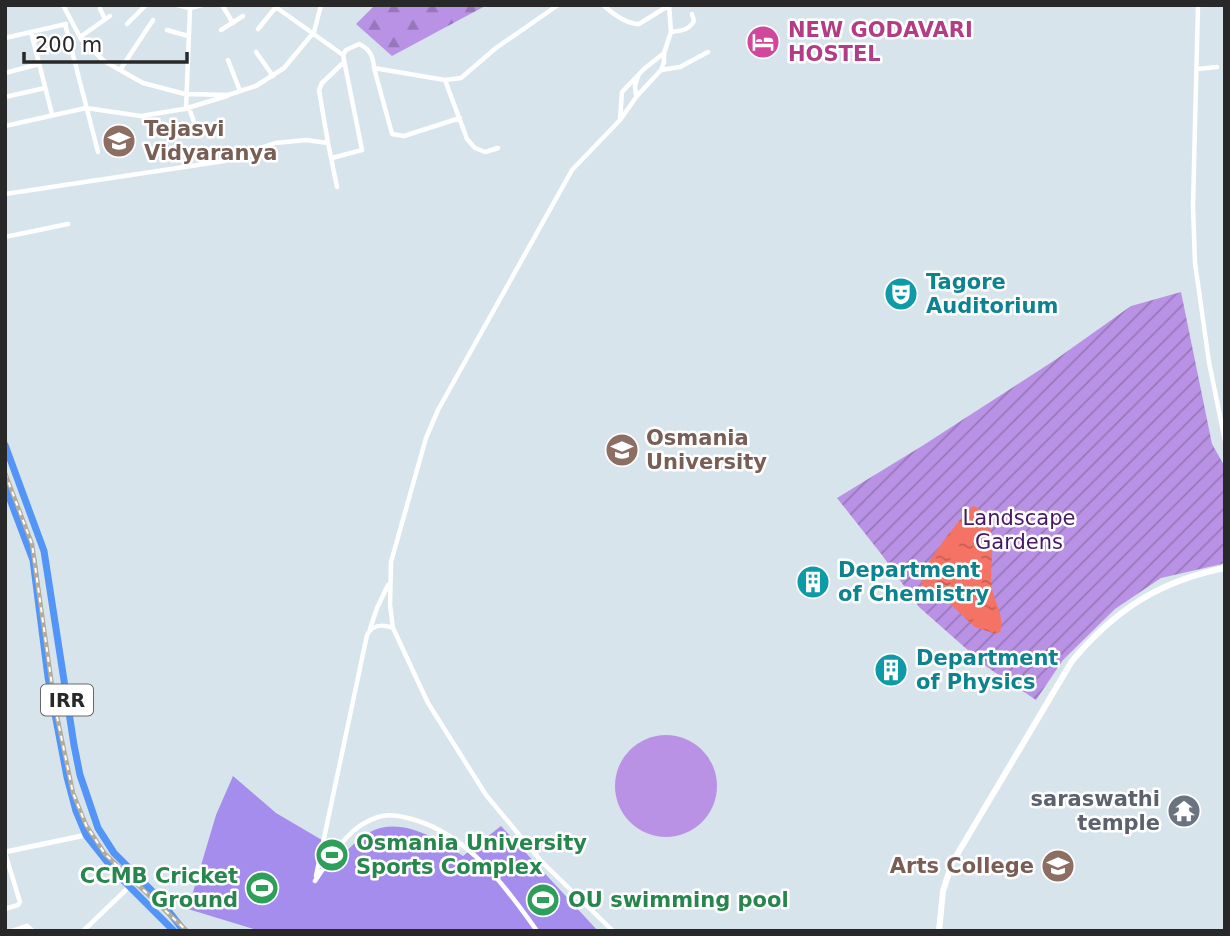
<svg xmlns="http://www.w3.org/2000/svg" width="1230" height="936" font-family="'DejaVu Sans',sans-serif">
  <defs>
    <pattern id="forest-firs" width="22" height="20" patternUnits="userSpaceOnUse" patternTransform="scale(1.75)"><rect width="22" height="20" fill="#ba92e5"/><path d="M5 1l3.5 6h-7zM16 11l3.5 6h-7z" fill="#9777ba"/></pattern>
    <pattern id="garden-furrows" width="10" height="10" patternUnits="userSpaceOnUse" patternTransform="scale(1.75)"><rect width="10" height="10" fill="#ba92e5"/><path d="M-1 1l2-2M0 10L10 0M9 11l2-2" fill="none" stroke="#9777ba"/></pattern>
    <pattern id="water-ripples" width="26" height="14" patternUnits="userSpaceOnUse" patternTransform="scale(1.75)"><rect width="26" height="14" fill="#f47365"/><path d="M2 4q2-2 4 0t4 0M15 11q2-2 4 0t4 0" fill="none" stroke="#c65e53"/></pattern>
  </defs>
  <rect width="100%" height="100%" fill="#d8e4eb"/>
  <!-- forest -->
  <path fill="url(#forest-firs)" d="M375,5H487L392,56L356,24Z"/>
  <!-- park -->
  <path fill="#ba92e5" d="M615 786a51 51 0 1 1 102 0a51 51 0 1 1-102 0Z"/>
  <!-- garden -->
  <path fill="url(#garden-furrows)" d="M1181,292L1212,444L1225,467V559L1222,564L1161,578L1115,609L1063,660L1036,700L987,667L919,607L882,555L837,498L922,446L1055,360L1131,306Z"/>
  <!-- pitch -->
  <path fill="#a58ded" d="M233,776L276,813L344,853C352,846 361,837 370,832C401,816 438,839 463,856L501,826L598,931H260L188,909L216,815Z"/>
  <!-- water -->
  <path fill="url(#water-ripples)" d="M973,506C1002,516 988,566 992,589C995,603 1005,617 1000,632L996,634L975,627L951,605L923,589C922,584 921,578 923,573C930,557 960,518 973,506Z"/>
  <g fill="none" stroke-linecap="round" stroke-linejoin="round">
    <!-- minor -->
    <path stroke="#fff" stroke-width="4.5" d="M63,5L81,39L104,61L143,83L185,94L228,95L256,86L284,68L314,32L321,5
      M177,5L190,8L202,5
      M222,5L233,23
      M273,5L343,55L346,50L359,44C370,49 373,56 374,68L445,80L461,78L496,48L558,5
      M603,5C613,14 626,24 639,24L668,6
      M1198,5L1193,206L1195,263L1209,362L1225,441
      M100,9L105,19
      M65,24L98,152
      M127,24L146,5
      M258,29L276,7
      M167,30L188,36
      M221,30L243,16
      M31,32L52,114
      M671,32C681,31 689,30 694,21L692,14
      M80,37L110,16
      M5,38L66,24
      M256,52L273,76
      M228,60L240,91
      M374,68L392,134L404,136L460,118
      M1198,69L1217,67
      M120,70L153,20
      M661,70L664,62V53
      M5,73L39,64
      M445,80L467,139L475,148L485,152L498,148
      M636,95L635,86L638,76
      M5,97L45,88
      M189,108L198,133
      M186,109L190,8
      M620,119L622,92L644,69L664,53L671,32L669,5
      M5,126L86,108L141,116L184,109L227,96
      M328,143L319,90L322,83L342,64
      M332,158L362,150L343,55
      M5,194L224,161L275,143L306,140L328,143L337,187
      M5,237L68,224
      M370,629L377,608L388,585
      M5,853L20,902L18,905L5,909
      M316,876L367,635C373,624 382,624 393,628
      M315,881C332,856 348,826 378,817C390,813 404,817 415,820C469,836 506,887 537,931
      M12,931L27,926L33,931
      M83,931L129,887
      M613,931L541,861L486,795L428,703L393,628L390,605L391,562L426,438L438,410L572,170L620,120L637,96L661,70L680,67L708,52"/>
    <!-- tertiary -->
    <path stroke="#fff" stroke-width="5" d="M5,852L86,835"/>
    <!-- secondary -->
    <path stroke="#fff" stroke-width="6" d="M939,931L943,891L952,863L1072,661C1115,610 1159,581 1225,568"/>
    <!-- primary -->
    <path stroke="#5295f7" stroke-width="7" d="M5,445L44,551L74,745L80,775L98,828L114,853L156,895L184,931
      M5,486L33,560L48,677L67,777L76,811L86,835L116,873L174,931"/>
    <defs>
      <path id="rail" d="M5,473L32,544L55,707L73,793L86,825L105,854L187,931"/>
    </defs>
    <!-- rail casing -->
    <use href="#rail" stroke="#b4ac9b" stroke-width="4.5"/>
    <!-- rail -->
    <use href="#rail" stroke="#fff" stroke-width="2" stroke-dasharray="5" stroke-linecap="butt"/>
  </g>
  <!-- icons -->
  <defs>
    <symbol id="hotel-disc" viewBox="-11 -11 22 22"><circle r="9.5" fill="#d1479c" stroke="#fff"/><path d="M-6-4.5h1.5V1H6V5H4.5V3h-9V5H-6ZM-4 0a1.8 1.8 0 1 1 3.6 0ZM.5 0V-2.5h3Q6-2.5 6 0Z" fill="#fff"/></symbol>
    <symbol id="university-disc" viewBox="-11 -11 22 22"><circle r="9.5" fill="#8d6e63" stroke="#fff"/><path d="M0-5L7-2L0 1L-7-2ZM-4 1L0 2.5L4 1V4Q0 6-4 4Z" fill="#fff"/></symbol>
    <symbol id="theatre-disc" viewBox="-11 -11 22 22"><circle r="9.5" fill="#0f9aa8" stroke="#fff"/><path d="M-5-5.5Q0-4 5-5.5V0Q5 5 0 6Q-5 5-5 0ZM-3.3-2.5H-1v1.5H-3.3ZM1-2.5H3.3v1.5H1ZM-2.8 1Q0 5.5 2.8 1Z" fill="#fff"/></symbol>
    <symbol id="building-disc" viewBox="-11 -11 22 22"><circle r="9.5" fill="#0f9aa8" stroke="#fff"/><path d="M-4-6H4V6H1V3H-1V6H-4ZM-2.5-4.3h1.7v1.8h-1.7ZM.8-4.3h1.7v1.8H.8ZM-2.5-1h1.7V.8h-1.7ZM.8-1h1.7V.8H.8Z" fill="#fff"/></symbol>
    <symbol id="temple-disc" viewBox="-11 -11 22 22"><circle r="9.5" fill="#6b7280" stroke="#fff"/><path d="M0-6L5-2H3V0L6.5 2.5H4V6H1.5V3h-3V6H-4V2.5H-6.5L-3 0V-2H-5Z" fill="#fff"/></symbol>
    <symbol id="stadium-disc" viewBox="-11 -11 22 22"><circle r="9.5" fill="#2e9e5b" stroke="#fff"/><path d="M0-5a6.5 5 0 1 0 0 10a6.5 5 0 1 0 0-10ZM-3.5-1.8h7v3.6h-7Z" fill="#fff"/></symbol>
  </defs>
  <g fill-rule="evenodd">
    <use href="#hotel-disc" x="744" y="23" width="38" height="38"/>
    <use href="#university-disc" x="100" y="122" width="38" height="38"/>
    <use href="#theatre-disc" x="882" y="275" width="38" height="38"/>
    <use href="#university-disc" x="603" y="431" width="38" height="38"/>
    <use href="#building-disc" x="794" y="563" width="38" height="38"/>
    <use href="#building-disc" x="872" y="651" width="38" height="38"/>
    <use href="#temple-disc" x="1165" y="792" width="38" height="38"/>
    <use href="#stadium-disc" x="313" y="836" width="38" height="38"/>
    <use href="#university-disc" x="1039" y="847" width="38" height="38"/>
    <use href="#stadium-disc" x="243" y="869" width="38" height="38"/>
    <use href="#stadium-disc" x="524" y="881" width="38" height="38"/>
  </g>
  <g text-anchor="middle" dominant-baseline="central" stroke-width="5" stroke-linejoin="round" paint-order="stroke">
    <!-- shield labels -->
    <rect fill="#fff" stroke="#686868" stroke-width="2" x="41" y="684.5" width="52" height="31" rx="5"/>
    <g font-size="19" font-weight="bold" fill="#282828">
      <text x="67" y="700">IRR</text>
    </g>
    <!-- hotel labels -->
    <g font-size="21" font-weight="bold" fill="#b23c85" stroke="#fff" text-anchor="start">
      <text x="788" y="30">NEW GODAVARI<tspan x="788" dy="24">HOSTEL</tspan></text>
    </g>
    <!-- education labels -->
    <g font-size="21" font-weight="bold" fill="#785e54" stroke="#fff" text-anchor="start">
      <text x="144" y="129">Tejasvi<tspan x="144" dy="24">Vidyaranya</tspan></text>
      <text x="646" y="438">Osmania<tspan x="646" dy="24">University</tspan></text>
      <text x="1034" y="866" text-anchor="end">Arts College</text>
    </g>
    <!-- culture labels -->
    <g font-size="21" font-weight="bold" fill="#0d838f" stroke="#fff" text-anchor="start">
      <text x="926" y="282">Tagore<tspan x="926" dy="24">Auditorium</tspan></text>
      <text x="838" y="570">Department<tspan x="838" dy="24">of Chemistry</tspan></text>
      <text x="916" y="658">Department<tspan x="916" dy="24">of Physics</tspan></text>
    </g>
    <!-- park labels -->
    <g font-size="21" fill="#481667" stroke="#fff">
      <text x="1019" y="518">Landscape<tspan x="1019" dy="24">Gardens</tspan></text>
    </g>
    <!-- worship labels -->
    <g font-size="21" font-weight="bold" fill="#5b616d" stroke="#fff" text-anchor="end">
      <text x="1160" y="799">saraswathi<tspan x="1160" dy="24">temple</tspan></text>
    </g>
    <!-- leisure labels -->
    <g font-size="21" font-weight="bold" fill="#27864d" stroke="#fff" text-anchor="start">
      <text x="356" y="843">Osmania University<tspan x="356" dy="24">Sports Complex</tspan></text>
      <text x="238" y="876" text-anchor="end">CCMB Cricket<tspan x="238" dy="24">Ground</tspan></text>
      <text x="568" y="900">OU swimming pool</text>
    </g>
  </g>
  <!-- border -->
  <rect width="1230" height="936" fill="none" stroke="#282828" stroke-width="14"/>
  <!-- scale -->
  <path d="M24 52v10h163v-10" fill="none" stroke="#282828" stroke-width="3.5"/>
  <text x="35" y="52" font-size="21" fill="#282828" stroke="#ffffff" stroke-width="5" paint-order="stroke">200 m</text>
</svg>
